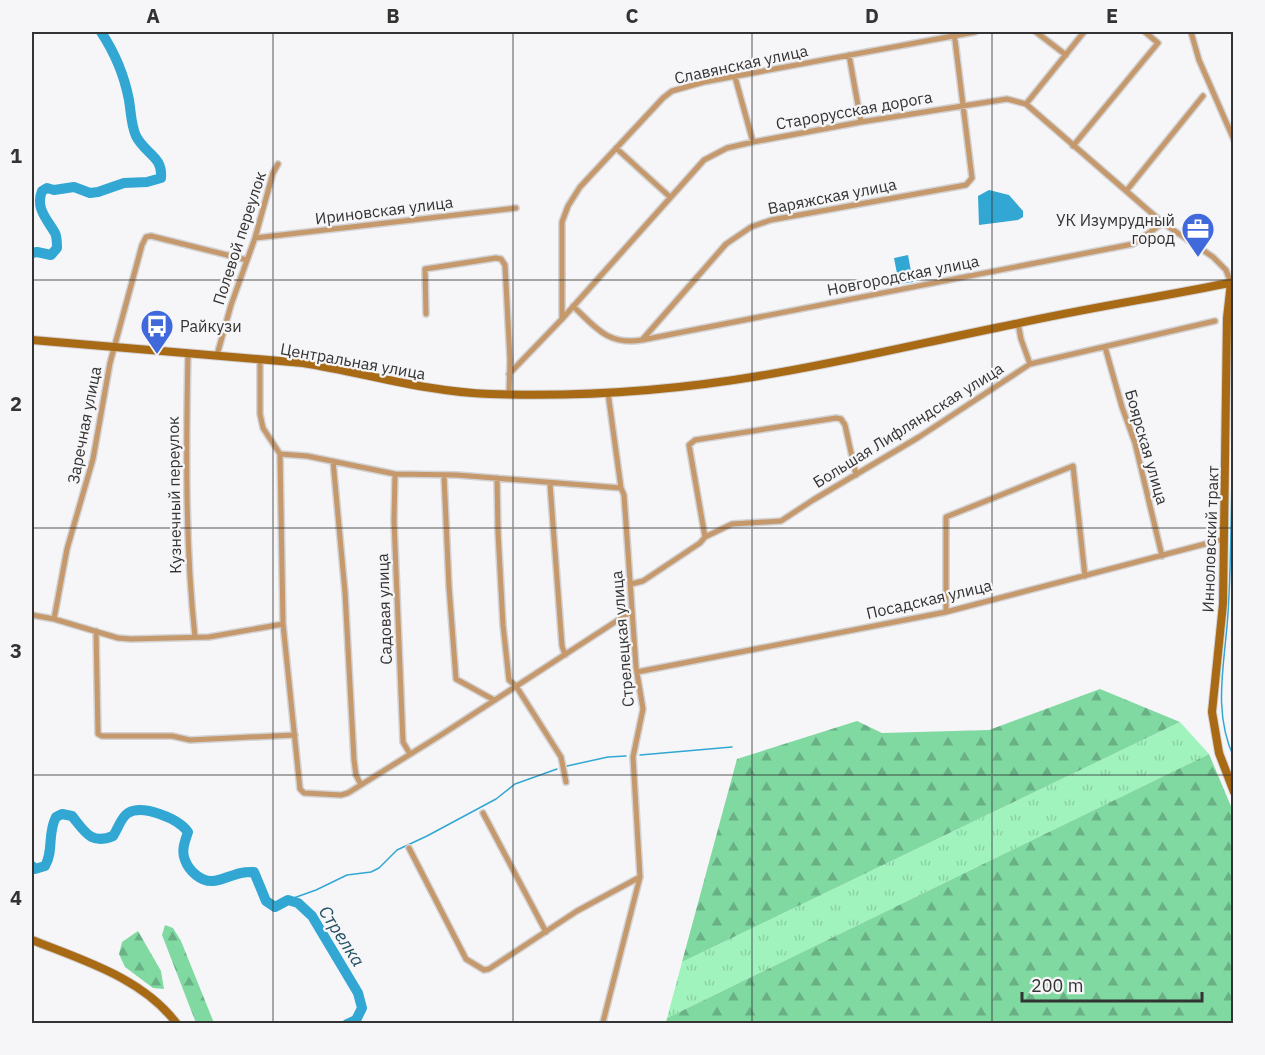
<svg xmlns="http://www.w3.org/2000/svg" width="1265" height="1055" font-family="'IBM Plex Sans',sans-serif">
  <defs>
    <pattern id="grass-tufts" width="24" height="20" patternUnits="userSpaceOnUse" patternTransform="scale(1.5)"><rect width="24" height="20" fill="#a1f3be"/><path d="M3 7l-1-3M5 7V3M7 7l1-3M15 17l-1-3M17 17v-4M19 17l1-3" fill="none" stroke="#8bd1a4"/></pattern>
    <pattern id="forest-firs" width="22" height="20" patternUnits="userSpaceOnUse" patternTransform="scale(1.5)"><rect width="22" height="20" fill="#7fd9a1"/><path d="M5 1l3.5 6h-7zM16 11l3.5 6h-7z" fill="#69b184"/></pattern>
  </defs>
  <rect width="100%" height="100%" fill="#f6f6f8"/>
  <!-- grass -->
  <path fill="url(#grass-tufts)" d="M1180,722L1209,754L667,1018L682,962Z"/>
  <!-- forest -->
  <path fill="url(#forest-firs)" d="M1100,689L1180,722L682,962L737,759L857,721L882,733L989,730Z
    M1209,754L1233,811V1023H666L667,1018Z
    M165,925L173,928L181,941L214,1023H196L162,935Z
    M138,931L161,971L164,989L153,988L125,967L119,954L122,942Z"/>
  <!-- water -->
  <path fill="#32a7d3" d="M989,190L1009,195L1023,211V217L1018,220L979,225L978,196Z
    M908,255L913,282L899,284L894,258Z"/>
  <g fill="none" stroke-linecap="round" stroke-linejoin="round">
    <!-- stream -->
    <path stroke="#32a7d3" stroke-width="1.5" d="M1232,476C1231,522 1231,568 1228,613C1225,664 1212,710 1234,758
      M640,755L732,747
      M567,766L608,757L626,756
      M288,900L316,890L347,875L371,872L379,868L397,850L427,836L496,799L515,784L557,769"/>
    <!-- river -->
    <path stroke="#32a7d3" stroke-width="10" d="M32,253L37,252L51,255L57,248C57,243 57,237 55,233C47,219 35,208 42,191L47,188L54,190L74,187L90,193L98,192L124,183L147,182L161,178C163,156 145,154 136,136C131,125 131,112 129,100C124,74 115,53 101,32
      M32,866L35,869L45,866C54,851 47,834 56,817L62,814L72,816C85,832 91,845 113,836C118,829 121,817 128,813C143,804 179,819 188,832C185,841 181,851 185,860C189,871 201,882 213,881C229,879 235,871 254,872L266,901L275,907L288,900L298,903L312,916L358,993L362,1008L356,1020L347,1024"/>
    <defs>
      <path id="street" d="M1036,32L1066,55
        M1191,32L1199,60L1234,140
        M849,55L861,122
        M735,77L753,142
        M1026,104L1084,32
        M1073,146L1158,43L1145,32
        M616,148L670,197
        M1127,190L1203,96
        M255,238L516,208
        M573,306C595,327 608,346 642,340L726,244L751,227L771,220L966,185L972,178L954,32
        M426,314L425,269L496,258L501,259L505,265L510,360L509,394
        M562,319V222L568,206L580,187L663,98L672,91L704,82L975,32
        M1018,323L1021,339L1030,364
        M642,340L1133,244L1163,223
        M1105,347L1122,407L1135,443L1162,556
        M188,353C186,447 185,543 195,637
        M217,355L231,305L255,238L273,173L278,164
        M260,359V414L263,428L280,454L307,456L395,474L457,475L621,488
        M509,374L562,319L704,160L727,148L753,142L861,122L1007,99L1026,104L1163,223L1213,257L1226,270L1231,283
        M280,454L283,624L300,789L304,793L341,795L348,793L441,735L632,611
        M333,461L345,592L354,760L356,775L361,785
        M395,474L394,521L403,742L410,754
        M444,476L449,587L456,679L494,700
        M497,478L498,532L503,625L509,680L516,686L561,757L566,782
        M550,484L562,646L565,655
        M705,537L689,445L695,440L836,418L841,419L845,425L856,475
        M631,584L643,581L700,543L705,537L732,524L781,521L813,500L919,437L1030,364L1215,321
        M946,612V517L1073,466L1085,576
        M32,615L54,619L118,638L131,639L209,637L283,624
        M54,619L67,549L93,459L110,363L142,245L146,237L151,236L247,260
        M96,631L98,734L102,736H172L190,740L295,735
        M637,672L946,612L1224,539
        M483,813L546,932
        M409,848L466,959L484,970L489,969L577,911L640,877
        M603,1022L640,877L633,757L643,709L636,667L624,495L621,488L608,393"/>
      <path id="secondary" d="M1231,283L1227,318L1223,604L1212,712L1219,753L1234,792
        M32,340L303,363C366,373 426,392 490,394C580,397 670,391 759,376C845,362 930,341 1015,324C1087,308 1161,297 1234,282
        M32,940C82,960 143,978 177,1024"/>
    </defs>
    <!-- street casing -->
    <use href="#street" stroke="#d3d3d5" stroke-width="8"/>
    <!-- secondary casing -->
    <use href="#secondary" stroke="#d3d3d5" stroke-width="10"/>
    <!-- street -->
    <use href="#street" stroke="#c5996c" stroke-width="5"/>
    <!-- secondary -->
    <use href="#secondary" stroke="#a96a15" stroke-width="8"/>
  </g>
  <!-- grid -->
  <path fill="none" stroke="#333" stroke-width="1.5" stroke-opacity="0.55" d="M273,32V1024M513,32V1024M752,32V1024M992,32V1024M32,280H1234M32,528H1234M32,775H1234"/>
  <!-- icons -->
  <defs>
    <symbol id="office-pin" viewBox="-11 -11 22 30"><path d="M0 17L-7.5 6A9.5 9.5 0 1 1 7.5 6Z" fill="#406adc" stroke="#f6f6f8"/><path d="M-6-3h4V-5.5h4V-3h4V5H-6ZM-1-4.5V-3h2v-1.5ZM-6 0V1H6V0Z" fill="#fff"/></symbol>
    <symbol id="bus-pin" viewBox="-11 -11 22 30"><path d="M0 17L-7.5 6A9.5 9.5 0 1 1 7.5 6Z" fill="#406adc" stroke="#f6f6f8"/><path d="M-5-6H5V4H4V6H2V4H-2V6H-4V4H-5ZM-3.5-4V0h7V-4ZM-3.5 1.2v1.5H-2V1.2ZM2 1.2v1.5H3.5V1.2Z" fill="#fff"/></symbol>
  </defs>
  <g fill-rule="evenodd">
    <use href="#office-pin" x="1179" y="210" width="38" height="52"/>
    <use href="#bus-pin" x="138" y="307" width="38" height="52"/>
  </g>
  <g text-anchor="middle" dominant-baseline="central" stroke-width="4.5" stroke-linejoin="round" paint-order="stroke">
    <!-- street labels -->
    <g font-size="16" fill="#333" stroke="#f6f6f8">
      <text transform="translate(741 64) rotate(-12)">Славянская улица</text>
      <text transform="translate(854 110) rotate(-10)">Старорусская дорога</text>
      <text transform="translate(832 196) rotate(-11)">Варяжская улица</text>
      <text transform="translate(384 210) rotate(-7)">Ириновская улица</text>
      <text transform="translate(239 238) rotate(-72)">Полевой переулок</text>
      <text transform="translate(903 275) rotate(-11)">Новгородская улица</text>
      <text transform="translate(353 361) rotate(10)">Центральная улица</text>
      <text transform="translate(84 425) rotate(-79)">Заречная улица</text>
      <text transform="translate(908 425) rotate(-32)">Большая Лифляндская улица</text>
      <text transform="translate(1147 447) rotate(74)">Боярская улица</text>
      <text transform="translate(174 495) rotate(-91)">Кузнечный переулок</text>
      <text transform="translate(1210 539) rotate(-88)">Инноловский тракт</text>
      <text transform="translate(929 599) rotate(-13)">Посадская улица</text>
      <text transform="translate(384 609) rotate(-92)">Садовая улица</text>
      <text transform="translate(622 639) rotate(-95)">Стрелецкая улица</text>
    </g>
    <!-- poi labels -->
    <g font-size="16" fill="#333" stroke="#f6f6f8" text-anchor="end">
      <text x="1175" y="220">УК Изумрудный<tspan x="1175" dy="18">город</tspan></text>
      <text x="180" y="326" text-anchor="start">Райкузи</text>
    </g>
    <!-- water labels -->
    <g font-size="18" font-style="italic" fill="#215063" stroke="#f6f6f8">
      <text transform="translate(342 936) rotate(57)">Стрелка</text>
    </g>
  </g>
  <!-- border -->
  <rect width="1265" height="1055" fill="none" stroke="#f6f6f8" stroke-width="66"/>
  <!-- scale -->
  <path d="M1022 992v9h180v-9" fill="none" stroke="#333333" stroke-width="3"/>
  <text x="1031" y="992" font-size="18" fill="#333333" stroke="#f6f6f8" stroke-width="4.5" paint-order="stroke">200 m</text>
  <rect x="33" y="33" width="1199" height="989" fill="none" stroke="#333" stroke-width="2"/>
  <g font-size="20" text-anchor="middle" font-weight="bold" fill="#333">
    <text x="153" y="23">A</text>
    <text x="393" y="23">B</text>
    <text x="632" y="23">C</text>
    <text x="872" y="23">D</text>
    <text x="1112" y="23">E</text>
    <text x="16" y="163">1</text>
    <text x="16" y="411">2</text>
    <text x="16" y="658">3</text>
    <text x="16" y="905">4</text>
  </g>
</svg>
